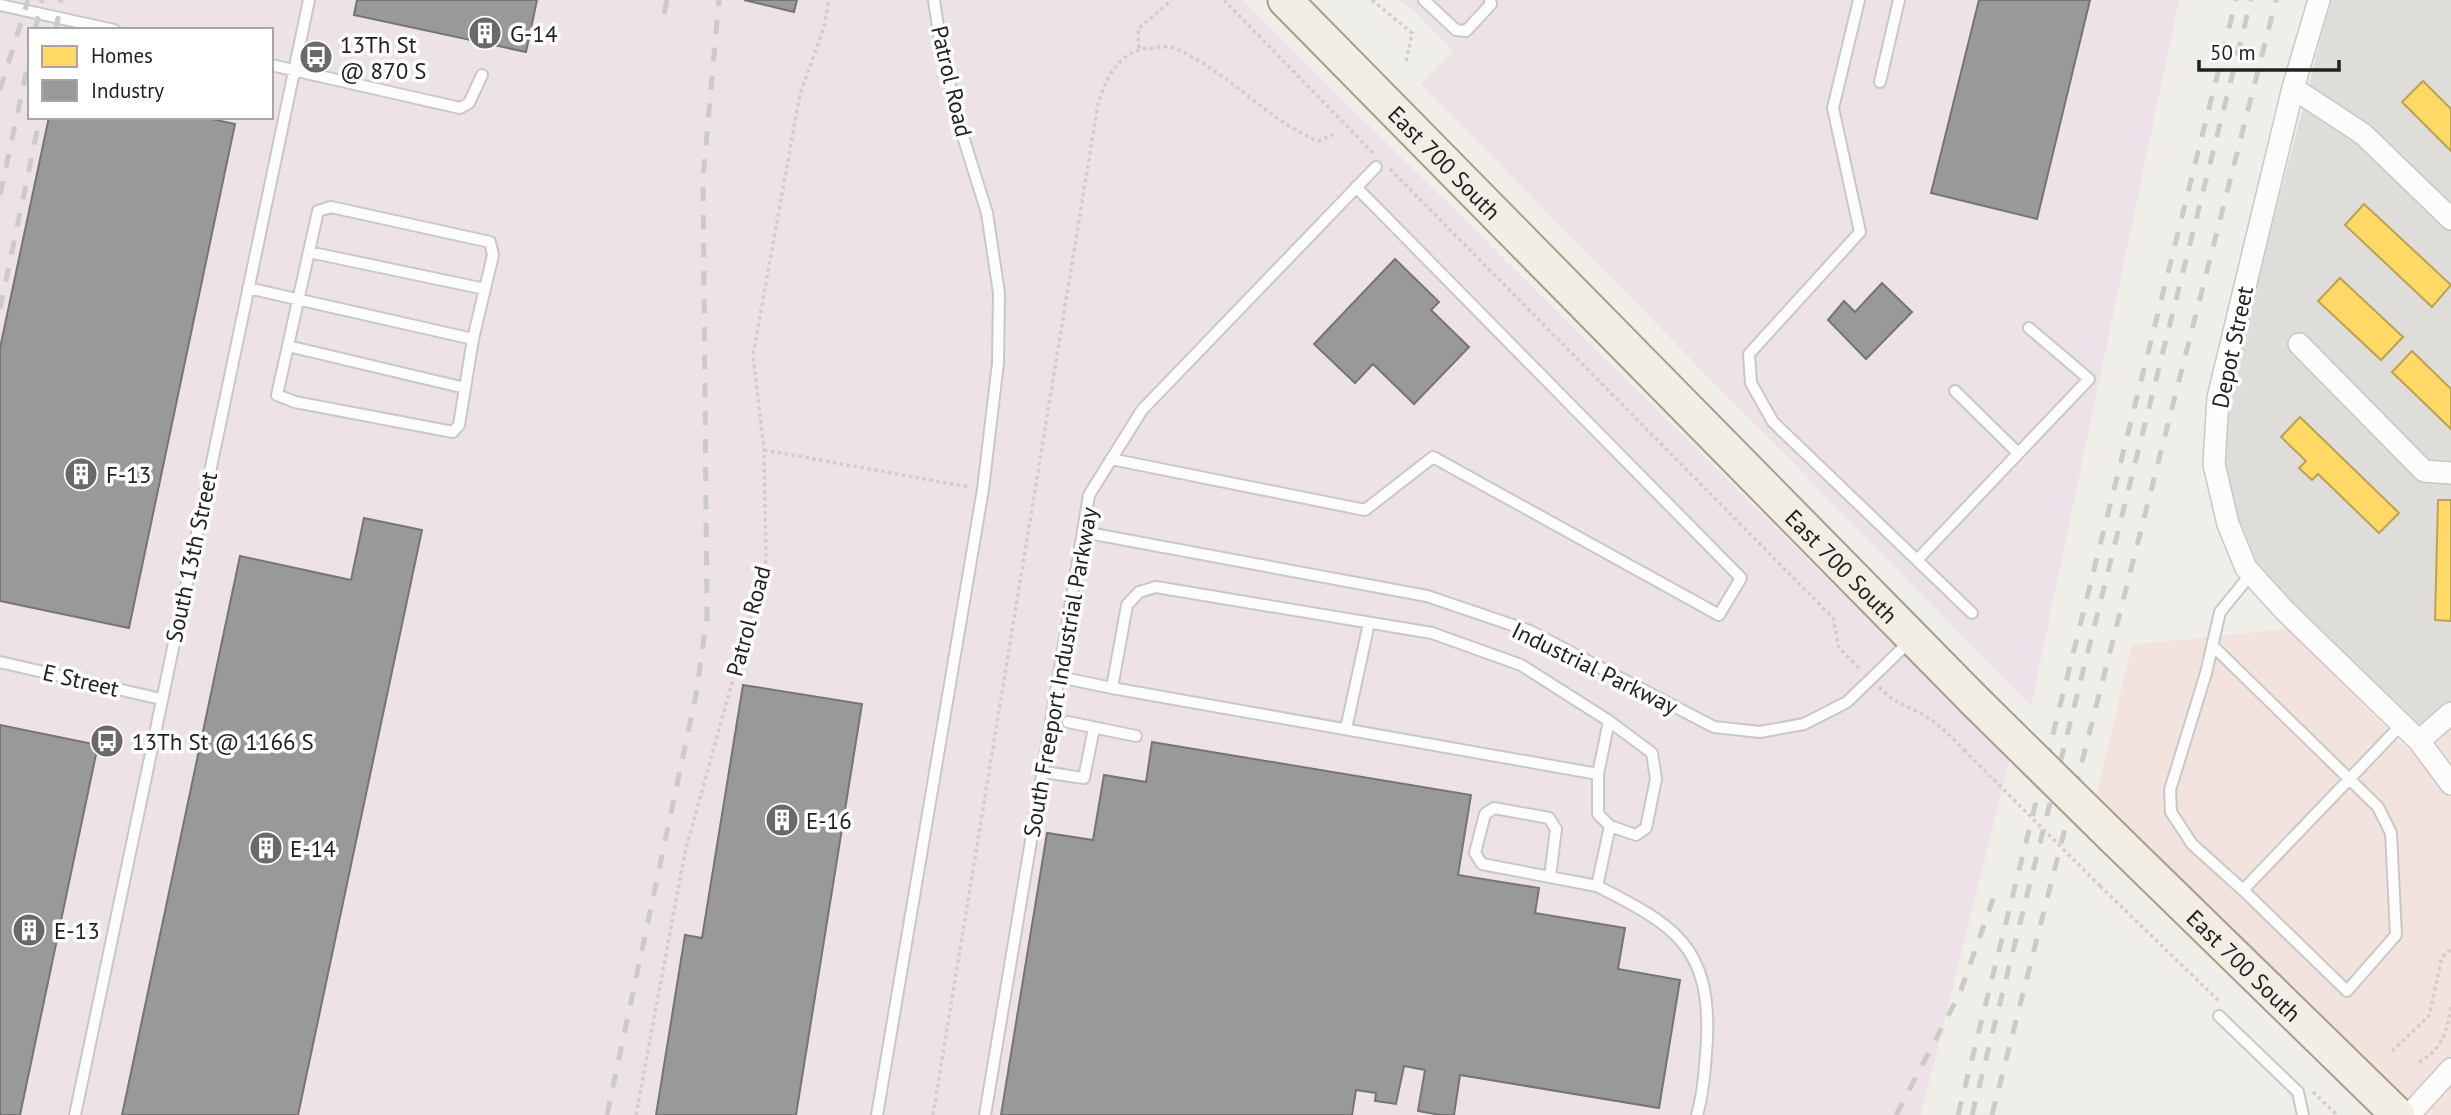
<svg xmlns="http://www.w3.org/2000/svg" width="2451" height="1115" font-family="'PT Sans',sans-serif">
  <rect width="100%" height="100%" fill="#efeee9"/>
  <!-- residential -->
  <path fill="#deddda" d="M2320,0H2451V705L2421,732L2290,603L2254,560L2237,516L2224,457L2228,393L2329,8Z"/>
  <!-- commercial -->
  <path fill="#f2e3de" d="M2288,629L2409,751L2430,744L2451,725V1115H2411L2095,801L2132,645Z"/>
  <!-- industrial -->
  <path fill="#ede2e7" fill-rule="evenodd" d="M0,0H1242L2010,759L1921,1115H0ZM30,30H271V117H30Z
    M1398,0H2179L2031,706L1421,84L1453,51L1412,9Z"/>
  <!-- homes -->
  <path fill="#ffd966" stroke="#bca251" stroke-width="2" d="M2423,81L2451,109V151L2402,102Z
    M2364,204L2451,285L2432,307L2345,225Z
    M2340,278L2403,337L2381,360L2318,301Z
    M2412,351L2451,389V429L2392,372Z
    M2300,417L2399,513L2379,533L2318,474L2312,480L2299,468L2306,461L2281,437Z
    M2438,500H2451V621L2435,620Z"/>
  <!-- industry -->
  <path fill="#999" stroke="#757575" stroke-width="2" d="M357,0H537L526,52L354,15Z
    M744,0H797L794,12Z
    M1979,0H2090L2037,219L1931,193Z
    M49,117H202L235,124L129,628L0,601V348Z
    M1395,259L1439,302L1431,310L1469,347L1414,404L1373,364L1355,383L1314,344Z
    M1882,283L1912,312L1866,359L1828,320L1844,301L1855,312Z
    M364,518L422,530L298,1115H122L240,556L351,580Z
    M743,685L862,704L796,1115H656L685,935L702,938Z
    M0,725L98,745L20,1115H0Z
    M1152,742L1471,795L1458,875L1539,888L1535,913L1625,928L1618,969L1680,980L1659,1108L1460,1075L1454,1115H1441L1418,1111L1425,1070L1404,1066L1396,1104L1375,1101L1376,1093L1356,1090L1352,1115H1001L1047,833L1093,840L1104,775L1146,782Z"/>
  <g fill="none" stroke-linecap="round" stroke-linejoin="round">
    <defs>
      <path id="service" d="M1424,0L1456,30L1466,31L1491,4L1490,0
        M1859,0L1833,108L1860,232L1749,354L1751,383L1773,422L1972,613
        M0,5L114,30
        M271,65L460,108L469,103L482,75
        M1880,82L1899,0
        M331,207L490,242L493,255L473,339L459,425L453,432L295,402L277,395L318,211Z
        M309,252L485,289
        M248,288L473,339
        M288,346L465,388
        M1955,391L2018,453
        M1111,459L1365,510L1433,457L1719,615L1741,578L1356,187
        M1083,532L1427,596L1530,631L1714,727L1760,732L1804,724L1847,702L1910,641
        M1917,560L2089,379L2029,328
        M2251,574L2220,612L2206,673L2170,790L2171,812L2192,844L2243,890L2402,724
        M2213,646L2378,807L2391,833L2396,935L2347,991L2243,890
        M0,662L161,699
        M1059,677L1112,688L1598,774L1609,721L1521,665L1432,633L1156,587L1139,592L1127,605L1112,688
        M1068,722L1136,736
        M1346,729L1369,623
        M1043,772L1084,778L1094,728
        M1598,774V814L1610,826L1636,835L1646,828L1656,779L1652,753L1609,721
        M1550,877L1556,829L1549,818L1494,808L1485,814L1475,853L1482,864L1597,886L1610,826
        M1597,886C1674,925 1711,946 1707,1040C1705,1066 1704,1090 1697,1115
        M2219,1016L2298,1092L2303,1115
        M75,1115L309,0
        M877,1115L983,489L998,363L999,293L987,213L961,130L942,54L934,0
        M985,1115L1089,495L1142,410L1376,167"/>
      <path id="minor" d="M2319,0L2293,88L2218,398L2214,464L2228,524L2246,568L2285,611L2419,741L2451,784
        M2293,88L2363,134L2451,219
        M2299,344L2424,471L2451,473
        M2419,741L2451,713
        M2409,1115L2451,1069"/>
      <g id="primary">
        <path id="s1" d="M1285,0L1975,701"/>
        <path id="s2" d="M2114,838L2398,1115"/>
      </g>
    </defs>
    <!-- service casing -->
    <use href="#service" stroke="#c8c8c5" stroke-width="14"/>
    <!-- minor casing -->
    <use href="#minor" stroke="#c8c8c5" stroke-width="24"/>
    <!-- primary casing -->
    <use href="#primary" stroke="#a69f85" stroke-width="37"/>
    <!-- path -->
    <path stroke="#d8ccc7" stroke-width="3.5" stroke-dasharray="3.5 3.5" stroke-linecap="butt" d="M1224,0L1374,154
      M1372,0L1412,33L1406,62
      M1139,48L1138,29L1172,0
      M1390,169L1833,618L1839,648L1861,670
      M764,450L969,487
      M1879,687C1895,703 1897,701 1916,711C1935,720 1950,735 1964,750
      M2100,886L2220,1002
      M2392,1051L2429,1016L2442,957L2451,949
      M2419,1062C2442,1050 2447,1031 2451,1006
      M2313,1092L2337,1115
      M636,1115L685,852L766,560L764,450L753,355L800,94L824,27L829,0
      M933,1115L1098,104C1107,76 1119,49 1153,48C1159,47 1168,46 1174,48C1227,70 1265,119 1318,141L1337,133"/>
    <!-- service -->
    <use href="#service" stroke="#fdfcfc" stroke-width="10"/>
    <!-- minor -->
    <use href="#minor" stroke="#fdfcfc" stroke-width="21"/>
    <!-- primary -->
    <use href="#primary" stroke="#f2eee6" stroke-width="33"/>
    <!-- rail -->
    <path stroke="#cbcbca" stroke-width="5" stroke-dasharray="14 14" stroke-linecap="butt" d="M664,14L667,0
      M35,30L42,0
      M56,30L61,0
      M0,90L28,0
      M0,195L30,55
      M0,309L40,117
      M607,1115L696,695L707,617L703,178L719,0
      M1896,1115L1960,993L1998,885
      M1958,1115L2236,0
      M1972,1115L2251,0
      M1992,1115L2276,0"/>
    <defs>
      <path id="primary-bridge" d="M1975,701L2114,838"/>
    </defs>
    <!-- primary-bridge casing -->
    <use href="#primary-bridge" stroke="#a69f85" stroke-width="37" stroke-linecap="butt"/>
    <!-- path-bridge -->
    <path stroke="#d8ccc7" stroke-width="3.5" stroke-dasharray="3.5 3.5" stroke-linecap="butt" d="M1964,750L2100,886"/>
    <!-- primary-bridge -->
    <use href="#primary-bridge" stroke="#f2eee6" stroke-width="33"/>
  </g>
  <!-- icons -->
  <defs>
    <symbol id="building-disc" viewBox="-11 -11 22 22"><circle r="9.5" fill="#696967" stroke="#fff"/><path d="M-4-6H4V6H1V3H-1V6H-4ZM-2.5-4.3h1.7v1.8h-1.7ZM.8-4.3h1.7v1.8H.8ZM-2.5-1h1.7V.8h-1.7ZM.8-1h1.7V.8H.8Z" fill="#fff"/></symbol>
    <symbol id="bus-disc" viewBox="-11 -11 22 22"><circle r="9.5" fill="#696967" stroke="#fff"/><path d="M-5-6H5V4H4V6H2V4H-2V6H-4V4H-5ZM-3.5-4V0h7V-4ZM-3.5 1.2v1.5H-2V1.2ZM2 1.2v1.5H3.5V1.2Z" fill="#fff"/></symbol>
  </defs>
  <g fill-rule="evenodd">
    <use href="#building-disc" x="466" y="14" width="38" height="38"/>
    <use href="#bus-disc" x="297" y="38" width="38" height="38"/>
    <use href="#building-disc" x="62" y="455" width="38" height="38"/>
    <use href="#bus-disc" x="88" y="722" width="38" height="38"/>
    <use href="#building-disc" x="763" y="801" width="38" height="38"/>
    <use href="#building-disc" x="247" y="829" width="38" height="38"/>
    <use href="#building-disc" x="10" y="911" width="38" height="38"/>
  </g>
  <g text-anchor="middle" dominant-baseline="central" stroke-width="7" stroke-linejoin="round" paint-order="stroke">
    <!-- poi labels -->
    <g font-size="23" fill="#212121" stroke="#fff" text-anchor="start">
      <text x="510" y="33">G-14</text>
      <text x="340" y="44">13Th St<tspan x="340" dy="26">@ 870 S</tspan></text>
      <text x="106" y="474">F-13</text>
      <text x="132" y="741">13Th St @ 1166 S</text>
      <text x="806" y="820">E-16</text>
      <text x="290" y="848">E-14</text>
      <text x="54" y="930">E-13</text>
    </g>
    <!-- street labels -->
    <g font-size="23" fill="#212121" stroke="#fff">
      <text transform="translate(952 81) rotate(77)">Patrol Road</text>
      <text stroke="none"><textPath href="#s1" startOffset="228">East 700 South</textPath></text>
      <text transform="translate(2232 347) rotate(-78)">Depot Street</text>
      <text transform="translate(191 557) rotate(-78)">South 13th Street</text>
      <text stroke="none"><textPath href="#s1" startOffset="794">East 700 South</textPath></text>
      <text transform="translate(748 621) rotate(-75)">Patrol Road</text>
      <text transform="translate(1595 668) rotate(26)">Industrial Parkway</text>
      <text transform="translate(1060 672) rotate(-80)">South Freeport Industrial Parkway</text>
      <text transform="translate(81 680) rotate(13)">E Street</text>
      <text stroke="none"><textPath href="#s2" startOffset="182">East 700 South</textPath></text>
    </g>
  </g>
  <!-- legend -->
  <rect x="28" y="28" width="245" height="91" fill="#ffffff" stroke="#a6a6a6" stroke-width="2"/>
  <rect x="42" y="46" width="35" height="21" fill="#ffd966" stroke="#a6a6a6" stroke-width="2"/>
  <text x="91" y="63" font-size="21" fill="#212121">Homes</text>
  <rect x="42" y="80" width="35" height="21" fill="#999999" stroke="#a6a6a6" stroke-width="2"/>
  <text x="91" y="98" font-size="21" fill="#212121">Industry</text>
  <!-- scale -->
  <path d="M2199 60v10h140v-10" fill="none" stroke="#212121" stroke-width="3.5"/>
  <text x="2210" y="60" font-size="21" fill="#212121" stroke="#ffffff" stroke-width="5" paint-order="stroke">50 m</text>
</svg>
